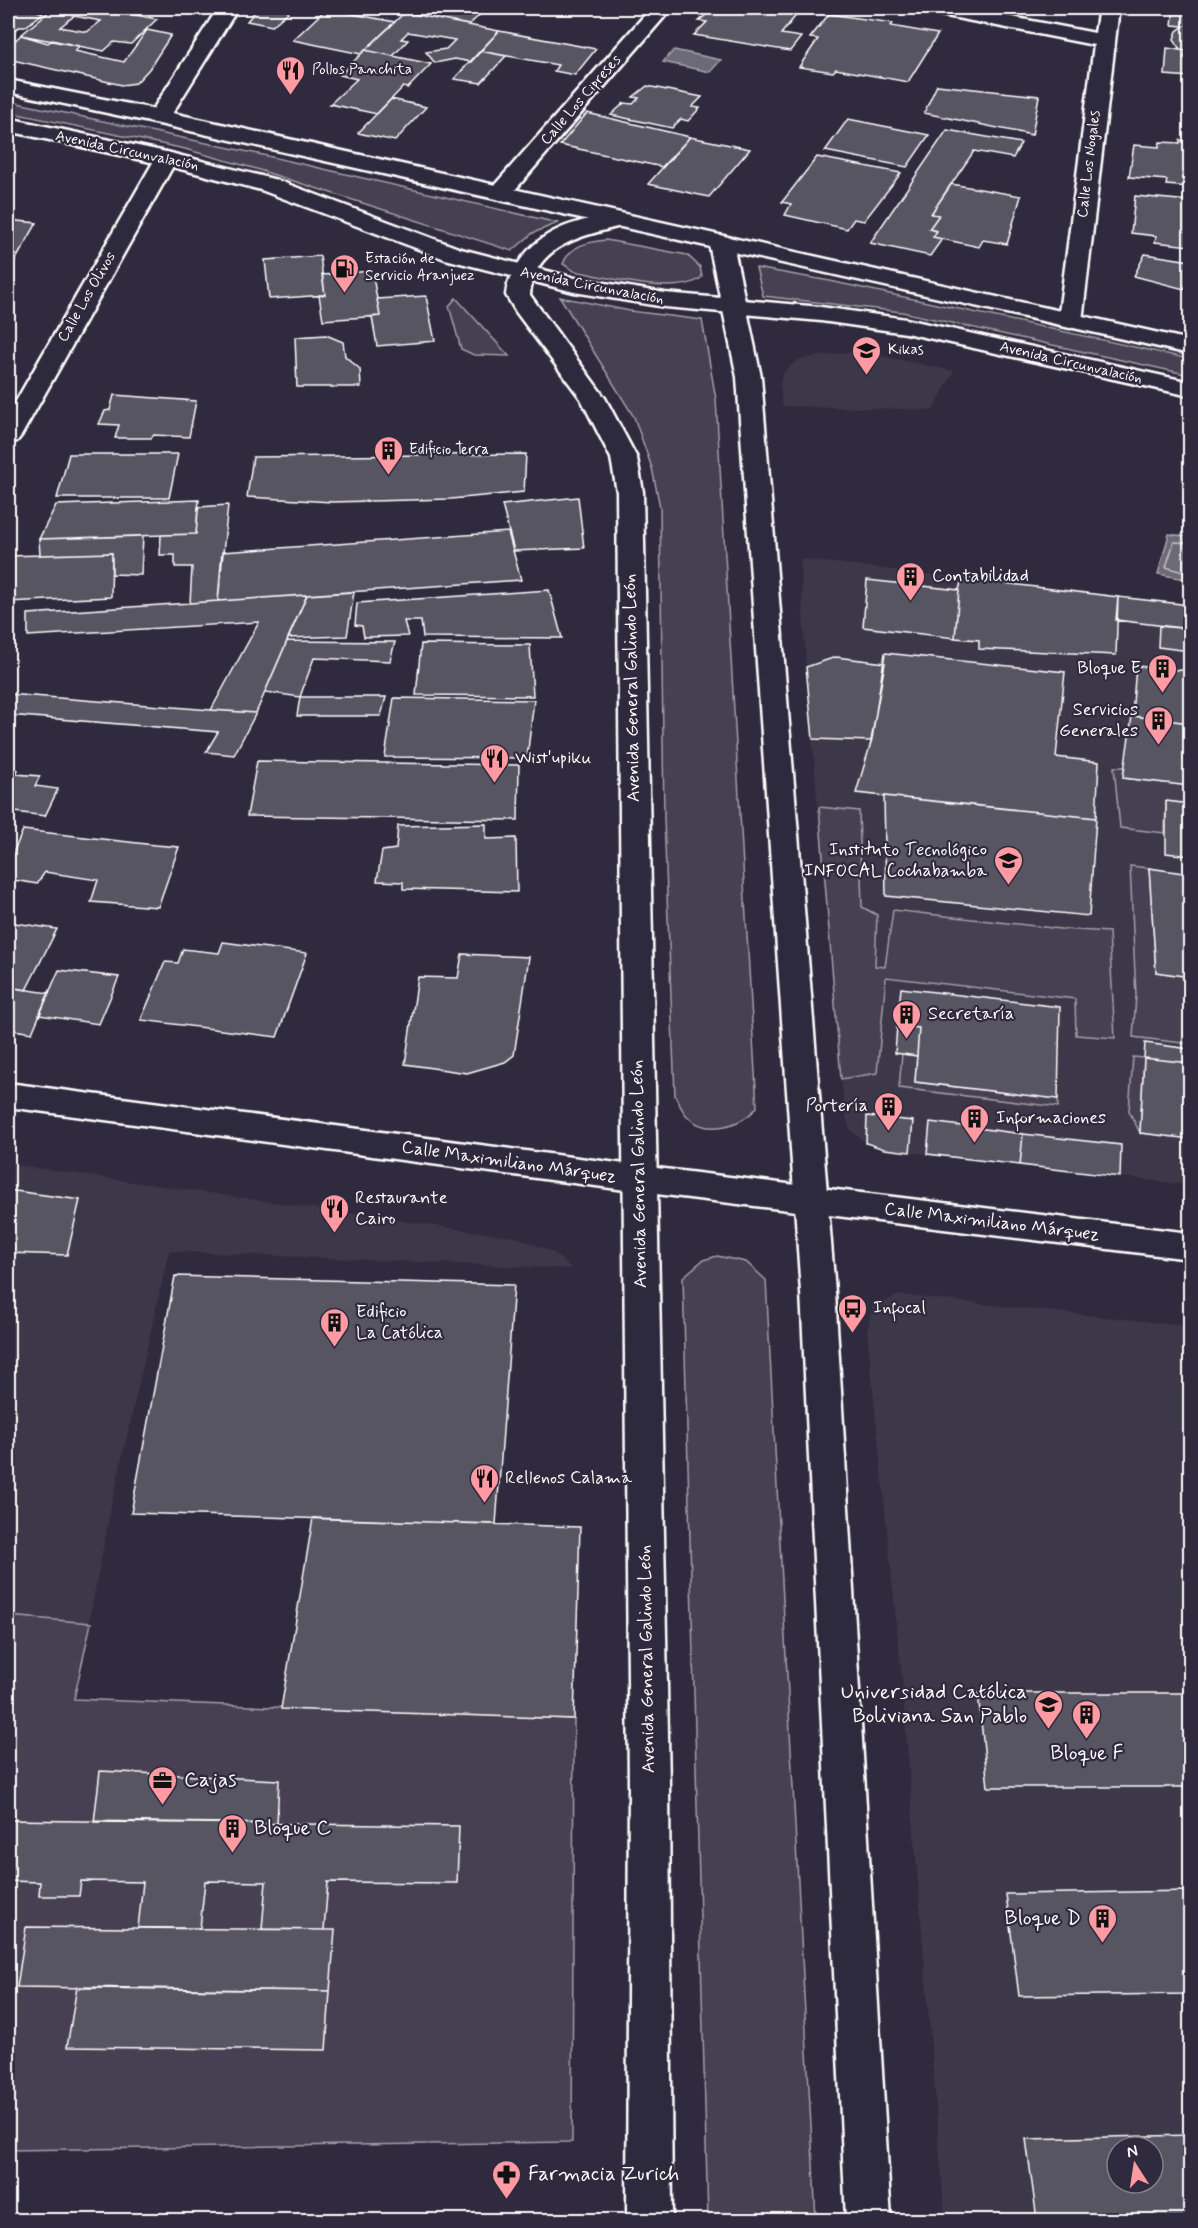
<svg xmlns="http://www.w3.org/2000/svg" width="1198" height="2228" font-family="Mynerve,sans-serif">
  <rect width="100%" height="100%" fill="#2f2a3d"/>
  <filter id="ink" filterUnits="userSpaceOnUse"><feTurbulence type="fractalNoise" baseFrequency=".0167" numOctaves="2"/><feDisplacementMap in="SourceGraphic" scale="12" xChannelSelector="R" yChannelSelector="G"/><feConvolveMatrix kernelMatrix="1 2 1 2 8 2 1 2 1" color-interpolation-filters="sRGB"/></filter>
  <g filter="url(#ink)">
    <!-- built -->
    <path fill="#3c3749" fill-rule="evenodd" d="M857,351L954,371L933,410L782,406L780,382L785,370L800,359Z
      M800,559L1190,605V1185L884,1149L866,1143L850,1130L845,1113L841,1079L806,667Z
      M8,1164L520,1238L554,1253L572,1269L169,1251L111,1507L74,1699L574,1719L572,2142L8,2150Z
      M899,1295L1190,1326V2220H945L901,1670L867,1330L872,1308ZM1117,2147H1153V2183H1117Z"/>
    <!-- green -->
    <path fill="#464152" stroke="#a2a0a8" stroke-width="1.5" d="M8,101L263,155L558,223L533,233L512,251L253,168L185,149L8,112Z
      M606,240L687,255L700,267L702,277C679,298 603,276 574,271L563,264C570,245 588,242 606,240Z
      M756,268L830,281L1190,359V375L902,312L763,296Z
      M560,297L630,311L702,320L716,399L757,1107C743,1126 706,1136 688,1117C682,1111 679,1103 675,1096L664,819L660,507L652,468L634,417Z
      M456,298L509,356L474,355L461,349L449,306Z
      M1114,767H1124L1123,778L1190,786V804L1166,801L1165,833L1120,828Z
      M819,807L859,811L862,907L877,915L875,966L885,967L893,910L1061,929L1109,932L1115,1038L1076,1035L1075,999L886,977L877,1073L841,1079Z
      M1130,866L1149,868L1156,972L1190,977V1044L1133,1037L1136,996Z
      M902,1054L917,1056L915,1082L1058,1099V1107L899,1088Z
      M1133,1057L1144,1058L1140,1133L1129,1111Z
      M717,1256L746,1262L766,1280L816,2220H708L683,1277L703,1260Z
      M8,1616L91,1623L74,1699L574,1719L572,2142L8,2150Z"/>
    <!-- water -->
    <path fill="#6d6a77" stroke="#a7a6ad" stroke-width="1.5" d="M674,50L721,60L710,72L663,62Z
      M1169,534L1190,537V580L1158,574Z"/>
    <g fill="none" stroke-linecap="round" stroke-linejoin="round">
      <!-- shore -->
      <path stroke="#c5c3c9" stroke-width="1.5" d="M1190,543L1174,542L1166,567L1190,574"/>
    </g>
    <!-- building -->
    <path fill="#595564" stroke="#fff" stroke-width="1.5" fill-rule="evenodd" d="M8,8H40L37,11L43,13L25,27H19L8,36Z
      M53,8H112L118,9L115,11L157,19L131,44L114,42L104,51L21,35Z
      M258,8H293L272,26L247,21Z
      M444,8H487L469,25L432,18Z
      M714,8H802L781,34L801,37L790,51L694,35L707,22L699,21Z
      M1174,8H1190V58H1184L1186,51L1180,50L1174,39L1177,31L1184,26L1172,25Z
      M326,9L395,22L361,54L293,40Z
      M405,12L432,18L499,31L471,62L455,59L435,63L426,52L446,49L455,40L408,32L401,39L408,40L393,56L365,50Z
      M829,14L893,23L891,26L938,34L908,82L836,69L833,72L799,67L818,39L810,38Z
      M74,16L101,21L87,32L60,27Z
      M147,30L171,35L149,69L136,83L122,85L8,59V47L21,35L48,43L52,40L79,46L75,51L124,62Z
      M499,31L596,49L575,75L554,71L558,65L480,51Z
      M1167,48L1186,51L1184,58H1190V77L1165,75Z
      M365,50L393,56L431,64L408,88L403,87L377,114L330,104L357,79L340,75Z
      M480,51L506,56L481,83L454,79Z
      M937,85L1039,96L1032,135L924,113Z
      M647,86L702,97L692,107L700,108L688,121L681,119L672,128L611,115L624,103L633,104L639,98L633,97Z
      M391,99L426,107L395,141L358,133Z
      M587,113L690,137L662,167L560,145Z
      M848,119L929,135L907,167L825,151Z
      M947,130L1021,143L1013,158L974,151L931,214L939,215L929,229L937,231L933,237L942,239L930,256L870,243Z
      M690,137L750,149L709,197L648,184Z
      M1180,140L1190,142V187L1166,185L1167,180L1129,177L1134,145L1159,147L1160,142L1180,143Z
      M817,157L901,173L864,221L854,219L847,229L785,215L791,204L782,202Z
      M951,184L1021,196L1007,244L983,240L979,247L933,237L937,231L929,229L939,215L931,214Z
      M1135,196L1190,201V246L1155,242L1156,236L1131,233Z
      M8,220L37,223L15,261L8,260Z
      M1145,254L1190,261V285L1187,284L1184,289L1134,276Z
      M320,256L325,295L269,299L265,260Z
      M372,271L380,316L323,320L319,295H325L322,275Z
      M426,296L435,341L377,346L372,317L380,316L377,299Z
      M326,335L343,342L345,356L360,369L361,387H297L295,337Z
      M114,395L196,401L189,437L154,435L151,438H115L119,425L99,424L105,411L110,410Z
      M69,454H178L169,498H57Z
      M526,454L524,492L451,499L332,502L247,497L253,457Z
      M578,497L584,548L514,551L502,505Z
      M199,500L196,534L39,539L56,505Z
      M228,505L218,601L190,603L192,567H175V555H160L161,535L196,534L198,507Z
      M508,532L521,580L218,601L222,552Z
      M143,536L141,575L112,574V553L40,555L39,539Z
      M112,553L111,597L8,602V556Z
      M962,578L1118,597L1116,655L979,649V640L955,638L959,590Z
      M867,580L959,590L955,638L863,627Z
      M549,590L562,638L423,637L421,621H404L408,636L364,637L362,626L355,625L357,603Z
      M354,592L347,636L288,638L307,595Z
      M307,595L256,713L211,710L259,622L28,636V614Z
      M1118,597L1190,605V629L1116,620Z
      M1159,626L1190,629V651L1158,647Z
      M287,641L395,642L390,661L314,658L300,697L265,692Z
      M421,644L530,645L533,696L416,695Z
      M885,653L1065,672L1056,757L1099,762L1096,818L856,793L872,739Z
      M836,657L885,663L871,741L813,739L806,667Z
      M1136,666L1190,671V723L1132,716Z
      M8,694L211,710L256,713L234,755L206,752L218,732L8,715Z
      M300,697H386L381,716H297Z
      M394,698L534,700L527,758L385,757Z
      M1132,716L1190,723V786L1123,778Z
      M257,761L519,765L518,820L247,816Z
      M8,769L18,770L16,774L40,776L35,786L58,789L45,816L8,811Z
      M884,796L1096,818L1089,916L886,896Z
      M1166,801L1190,804V856L1166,853Z
      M486,824V839L516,838L517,892L403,889V882L377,881L382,851L396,849L398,826Z
      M23,830L155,845L179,847L158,907L91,902L98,880L45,872L37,884L8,879V865Z
      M1149,868L1190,874V977L1156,972Z
      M8,922L57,929L26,990L8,987Z
      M223,942L307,953L277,1037L141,1020L165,962L178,963L183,949L219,953Z
      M462,954L529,957L514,1055L505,1062L467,1073L405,1064L418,977L458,978Z
      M59,970L119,977L99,1024L39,1015Z
      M8,987L49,993L32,1033L8,1029Z
      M901,988L1060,1007L1058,1099L915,1082L919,1028L897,1026Z
      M897,1026L919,1028L917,1056L895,1053Z
      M1145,1043L1190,1049V1063L1144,1058Z
      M1144,1058L1190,1063V1139L1140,1133Z
      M867,1116L913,1121L910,1152L884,1149L866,1143Z
      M930,1122L1023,1134L1020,1165L927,1154Z
      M1023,1134L1121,1145L1120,1177L1020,1165Z
      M8,1190L80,1200L67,1255L8,1253Z
      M175,1276L514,1285L496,1524L131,1513Z
      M313,1518L580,1527L574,1719L281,1709Z
      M978,1693H1190V1787H988Z
      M100,1771L279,1780L277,1824L94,1822Z
      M8,1820L459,1826L457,1883L328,1882L324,1930L262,1929L266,1882L205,1881L200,1928H138L143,1882L81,1881L79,1896H39L40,1882L8,1881Z
      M1190,1891V1994L1019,1996L1006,1894Z
      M26,1927L335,1930L330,1991L17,1987Z
      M77,1987L330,1991L326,2050L67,2047Z
      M1190,2135V2220H1037L1026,2139ZM1117,2147H1153V2183H1117Z"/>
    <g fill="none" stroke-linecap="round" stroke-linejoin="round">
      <defs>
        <path id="minor" d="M218,8H238L167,122H151L148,117Z
          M651,8H672L508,198H492L489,193L492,188Z
          M926,8H965L1095,33L1099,8H1119L1082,321L1079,326L1070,328L1061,326L1058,321L1094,45L936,14L929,12Z
          M166,152L174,154L177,159L21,436L17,441L8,443V415L155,159L158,154Z
          M8,1083L640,1166L1190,1233V1259L640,1192L8,1107Z"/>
        <path id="major" d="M617,213L625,215L628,220L625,225C586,235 533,244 530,295L605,398L637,458L643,492L669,1785L672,2220H627L629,1785L617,492L611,458L581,399L516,312L506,295C507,282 513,272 520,261C543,227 579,221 617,213Z
          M721,237L729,239L733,244L761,377L835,1292L891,2220H846L801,1292L737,377L709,244L713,239Z"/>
        <path id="highway" d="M8,80L159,110L1190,340V354L159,124L8,92Z
          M8,118L166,152L277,180L461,249L575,278L665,293L821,307L906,319L1190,382V396L906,333L821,321L665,307L574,292L445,259L261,190L165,165L8,131Z"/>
      </defs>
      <!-- minor casing -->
      <use href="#minor" stroke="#fff" stroke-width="5"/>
      <!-- major casing -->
      <use href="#major" stroke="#fff" stroke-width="5"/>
      <!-- highway casing -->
      <use href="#highway" stroke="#fff" stroke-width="5"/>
      <!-- minor -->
      <use href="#minor" fill="#2f2a3d" fill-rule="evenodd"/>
      <!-- major -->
      <use href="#major" fill="#2f2a3d" fill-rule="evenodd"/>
      <!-- highway -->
      <use href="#highway" fill="#2f2a3d" fill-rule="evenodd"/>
    </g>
  </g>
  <!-- icons -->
  <defs>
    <symbol id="restaurant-pin" viewBox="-11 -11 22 30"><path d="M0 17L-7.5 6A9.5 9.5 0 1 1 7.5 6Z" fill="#ff9aa2" stroke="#2f2a3d"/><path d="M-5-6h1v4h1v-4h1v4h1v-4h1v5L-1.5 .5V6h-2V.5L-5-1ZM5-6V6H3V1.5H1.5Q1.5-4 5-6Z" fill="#111"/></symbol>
    <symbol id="fuel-pin" viewBox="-11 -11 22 30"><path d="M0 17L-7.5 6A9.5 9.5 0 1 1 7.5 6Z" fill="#ff9aa2" stroke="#2f2a3d"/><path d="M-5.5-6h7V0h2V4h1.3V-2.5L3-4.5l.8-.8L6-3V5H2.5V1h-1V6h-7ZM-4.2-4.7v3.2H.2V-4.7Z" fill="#111"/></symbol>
    <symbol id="school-pin" viewBox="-11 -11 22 30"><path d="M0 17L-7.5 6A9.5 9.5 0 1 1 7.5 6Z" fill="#ff9aa2" stroke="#2f2a3d"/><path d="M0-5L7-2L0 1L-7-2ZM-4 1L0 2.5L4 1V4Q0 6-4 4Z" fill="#111"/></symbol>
    <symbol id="building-pin" viewBox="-11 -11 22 30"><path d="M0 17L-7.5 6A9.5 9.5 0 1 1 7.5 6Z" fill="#ff9aa2" stroke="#2f2a3d"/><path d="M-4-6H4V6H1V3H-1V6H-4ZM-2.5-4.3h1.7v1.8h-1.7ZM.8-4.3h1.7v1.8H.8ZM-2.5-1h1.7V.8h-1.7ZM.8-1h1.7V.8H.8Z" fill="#111"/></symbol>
    <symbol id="university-pin" viewBox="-11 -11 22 30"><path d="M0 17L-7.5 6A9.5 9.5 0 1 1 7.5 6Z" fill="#ff9aa2" stroke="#2f2a3d"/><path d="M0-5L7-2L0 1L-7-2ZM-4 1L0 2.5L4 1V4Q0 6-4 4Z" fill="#111"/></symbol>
    <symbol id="bus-pin" viewBox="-11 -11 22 30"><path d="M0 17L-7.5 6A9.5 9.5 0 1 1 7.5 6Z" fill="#ff9aa2" stroke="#2f2a3d"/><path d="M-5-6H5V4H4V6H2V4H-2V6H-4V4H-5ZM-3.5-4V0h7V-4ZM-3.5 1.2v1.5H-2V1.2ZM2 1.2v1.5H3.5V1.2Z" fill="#111"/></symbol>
    <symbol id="office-pin" viewBox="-11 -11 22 30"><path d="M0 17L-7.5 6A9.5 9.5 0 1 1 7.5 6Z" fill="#ff9aa2" stroke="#2f2a3d"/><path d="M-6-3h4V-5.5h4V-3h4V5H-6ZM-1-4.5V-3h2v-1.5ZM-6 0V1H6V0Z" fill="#111"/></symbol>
    <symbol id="pharmacy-pin" viewBox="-11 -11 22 30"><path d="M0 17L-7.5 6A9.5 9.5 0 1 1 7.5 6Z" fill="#ff9aa2" stroke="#2f2a3d"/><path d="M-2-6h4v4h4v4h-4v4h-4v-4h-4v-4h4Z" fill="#111"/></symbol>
  </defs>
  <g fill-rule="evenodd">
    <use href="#restaurant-pin" x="274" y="54" width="33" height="45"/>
    <use href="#fuel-pin" x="328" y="252" width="33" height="45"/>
    <use href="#school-pin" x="850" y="334" width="33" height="45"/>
    <use href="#building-pin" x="372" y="434" width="33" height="45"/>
    <use href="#building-pin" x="894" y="560" width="33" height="45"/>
    <use href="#building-pin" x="1146" y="652" width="33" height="45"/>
    <use href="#building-pin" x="1142" y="704" width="33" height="45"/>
    <use href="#restaurant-pin" x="478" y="742" width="33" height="45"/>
    <use href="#university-pin" x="992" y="844" width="33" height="45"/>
    <use href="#building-pin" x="890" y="998" width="33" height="45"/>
    <use href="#building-pin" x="872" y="1090" width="33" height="45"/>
    <use href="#building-pin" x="958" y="1102" width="33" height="45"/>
    <use href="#restaurant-pin" x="318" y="1192" width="33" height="45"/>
    <use href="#bus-pin" x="836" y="1292" width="33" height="45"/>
    <use href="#building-pin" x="318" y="1306" width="33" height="45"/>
    <use href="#restaurant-pin" x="468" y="1462" width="33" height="45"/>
    <use href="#university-pin" x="1032" y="1688" width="33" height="45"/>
    <use href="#building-pin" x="1070" y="1698" width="33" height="45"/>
    <use href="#office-pin" x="146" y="1764" width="33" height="45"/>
    <use href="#building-pin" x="216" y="1812" width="33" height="45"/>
    <use href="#building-pin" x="1086" y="1902" width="33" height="45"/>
    <use href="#pharmacy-pin" x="490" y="2158" width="33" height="45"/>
  </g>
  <g text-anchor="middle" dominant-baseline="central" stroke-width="4.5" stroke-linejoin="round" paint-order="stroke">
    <!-- far-poi labels -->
    <g font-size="15" fill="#fff" stroke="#2f2a3d" text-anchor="start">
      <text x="312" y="70">Pollos Panchita</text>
      <text x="365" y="259">Estación de<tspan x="365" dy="17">Servicio Aranjuez</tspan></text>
      <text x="888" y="350">Kikas</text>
      <text x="409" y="450">Edificio Terra</text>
    </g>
    <!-- far-street labels -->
    <g font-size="15" fill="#fff" stroke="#2f2a3d">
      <text transform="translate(581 100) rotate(-49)">Calle Los Cipreses</text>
      <text transform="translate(127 151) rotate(12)">Avenida Circunvalación</text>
      <text transform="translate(1089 164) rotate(-83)">Calle Los Nogales</text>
      <text transform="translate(592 286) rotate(11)">Avenida Circunvalación</text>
      <text transform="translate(87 297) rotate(-60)">Calle Los Olivos</text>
      <text transform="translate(1071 363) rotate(13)">Avenida Circunvalación</text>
    </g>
    <!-- poi labels -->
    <g font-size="18" fill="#fff" stroke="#2f2a3d" text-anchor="start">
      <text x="932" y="576">Contabilidad</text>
      <text x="1141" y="668" text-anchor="end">Bloque E</text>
      <text x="1138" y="710" text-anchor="end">Servicios<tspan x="1138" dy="21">Generales</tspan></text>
      <text x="515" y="758">Wist'upiku</text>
      <text x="987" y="850" text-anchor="end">Instituto Tecnológico<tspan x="987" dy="21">INFOCAL Cochabamba</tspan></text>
      <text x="928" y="1014">Secretaría</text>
      <text x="868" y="1106" text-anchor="end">Portería</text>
      <text x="996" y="1118">Informaciones</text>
      <text x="355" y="1198">Restaurante<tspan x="355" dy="21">Cairo</tspan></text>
      <text x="873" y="1308">Infocal</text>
      <text x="356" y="1312">Edificio<tspan x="356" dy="21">La Católica</tspan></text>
      <text x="505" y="1478">Rellenos Calama</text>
    </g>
    <!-- street labels -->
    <g font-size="18" fill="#fff" stroke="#2f2a3d">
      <text transform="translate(632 688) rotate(-91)">Avenida General Galindo León</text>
      <text transform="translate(509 1162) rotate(8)">Calle Maximiliano Márquez</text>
      <text transform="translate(639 1174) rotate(-91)">Avenida General Galindo León</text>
      <text transform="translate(992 1222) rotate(7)">Calle Maximiliano Márquez</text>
      <text transform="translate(647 1659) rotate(-91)">Avenida General Galindo León</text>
    </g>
    <!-- near-poi labels -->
    <g font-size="21" fill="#fff" stroke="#2f2a3d" text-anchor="start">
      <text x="1027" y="1692" text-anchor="end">Universidad Católica<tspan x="1027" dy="24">Boliviana San Pablo</tspan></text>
      <text x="1087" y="1753" text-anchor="middle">Bloque F</text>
      <text x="184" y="1780">Cajas</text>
      <text x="254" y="1828">Bloque C</text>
      <text x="1081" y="1918" text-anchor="end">Bloque D</text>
      <text x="528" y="2174">Farmacia Zurich</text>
    </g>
  </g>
  <!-- margin -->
  <rect width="1198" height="2228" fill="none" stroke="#2f2a3d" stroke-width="30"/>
  <rect x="15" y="15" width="1168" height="2198" fill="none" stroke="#fff" stroke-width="2" filter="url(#ink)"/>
  <!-- north arrow -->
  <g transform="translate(1135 2165) rotate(348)"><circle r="28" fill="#2f2a3d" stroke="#827f8b" stroke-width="1.5"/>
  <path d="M0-4.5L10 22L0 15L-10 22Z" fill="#ff9aa2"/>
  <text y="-9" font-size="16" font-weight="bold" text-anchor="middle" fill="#ffffff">N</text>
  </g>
</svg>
